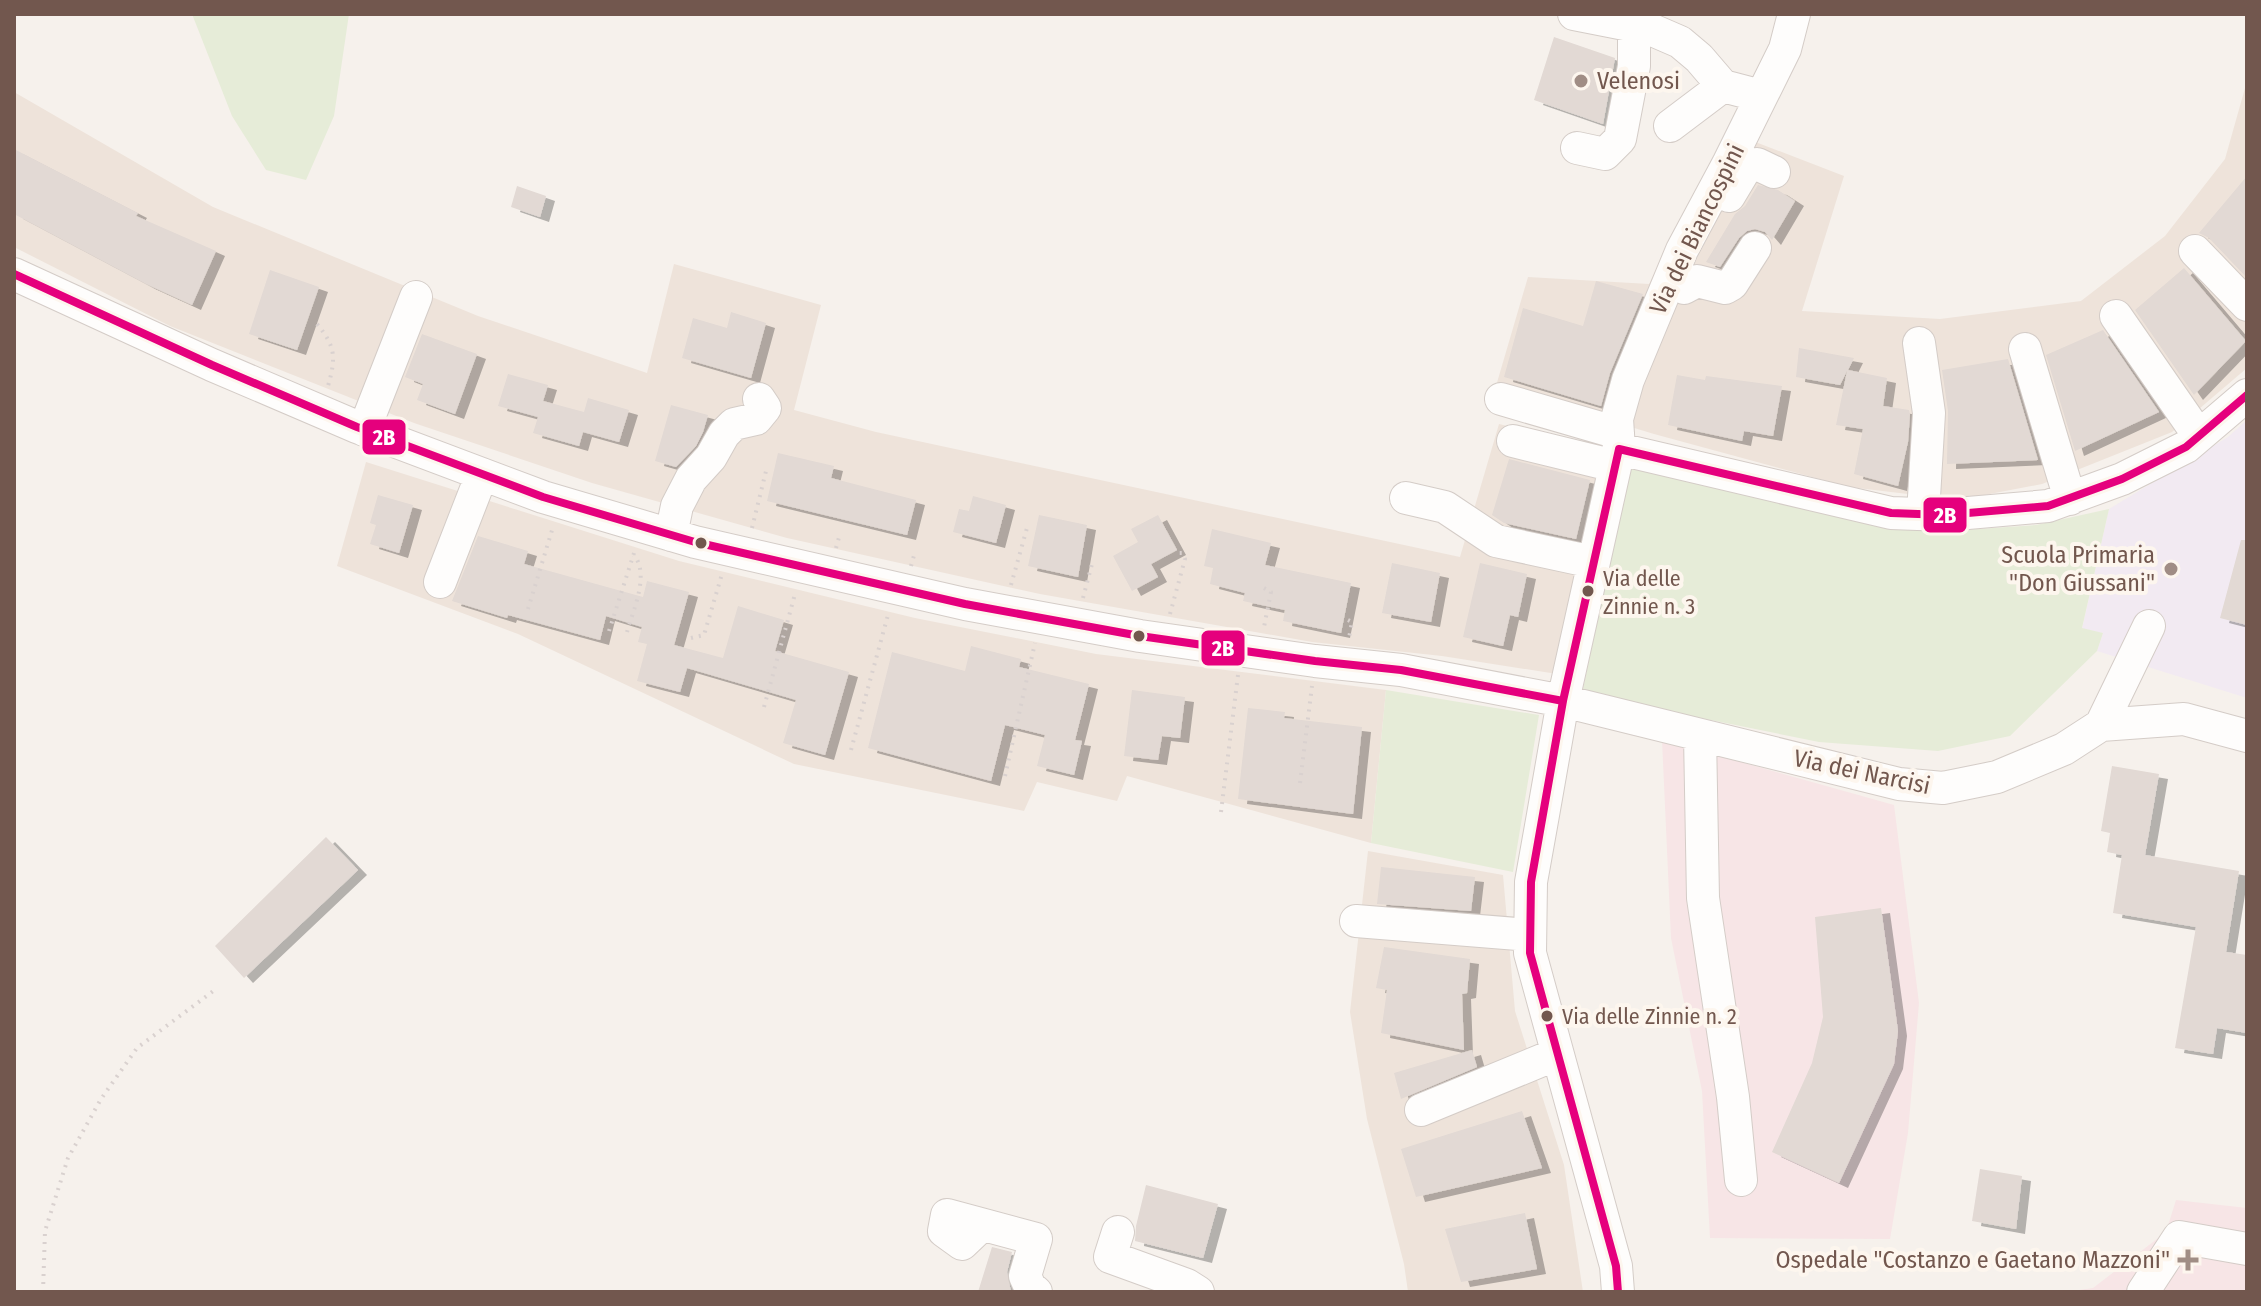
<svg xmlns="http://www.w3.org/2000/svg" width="2261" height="1306" font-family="'Fira Sans Condensed',sans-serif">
  <defs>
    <filter id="shadow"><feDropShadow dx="9" dy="5" stdDeviation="0" flood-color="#0004"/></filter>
  </defs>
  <rect width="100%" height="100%" fill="#f6f1ec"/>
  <!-- residential -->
  <path fill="#eee3da" d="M2247,81V368L2172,432L2042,484L1958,500L1849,487L1654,434L1496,386L1528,277L1649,284L1727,131L1844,176L1802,311L1940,319L2081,301L2165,236L2225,159Z
    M14,92L213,207L478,316L647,373L674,264L821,305L794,410L876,432L1460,557L1499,424L1604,449L1557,674L1442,656L1312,642L1040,594L787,538L592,483L414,423L170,326L14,247Z
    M366,462L679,561L915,618L1096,654L1386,690L1371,843L1127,776L1117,801L1037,782L1024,811L794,764L518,634L337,566Z
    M1368,851L1503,875L1515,1011L1564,1165L1583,1292H1408L1404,1264L1367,1119L1350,1012Z"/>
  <!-- education -->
  <path fill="#f2eaf2" d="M2247,420V698L2097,651L2103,633L2082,629L2109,509L2228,437Z"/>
  <!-- medical -->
  <path fill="#f7e5e6" d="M1662,740L1894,805L1919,1003L1908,1133L1890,1239L1710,1238L1702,1091L1671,938Z
    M2176,1200L2247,1208V1292H2065L2093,1288L2166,1232Z"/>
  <!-- green -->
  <path fill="#e6ecd8" d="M192,14H349L334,116L306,180L266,170L232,116Z
    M1629,468L1933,532L2036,525L2109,509L2082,628L2103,633L2097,651L2010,736L1938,751L1819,742L1582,694Z
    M1386,690L1539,715L1513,872L1371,843Z"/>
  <!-- building -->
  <path fill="#e2d9d4" filter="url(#shadow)" d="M1554,37L1615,58L1603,124L1534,100Z
    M14,149L138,213L136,216L216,251L192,305L146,284L14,214Z
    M2247,176V278L2209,238L2199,233Z
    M1758,185L1778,190L1795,201L1772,240L1765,232L1755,229L1747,231L1739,238L1720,267L1706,262L1735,214L1745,206Z
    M517,186L546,196L540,217L511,207Z
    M2184,268L2246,341L2194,395L2135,310Z
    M270,270L319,287L297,350L249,334Z
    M1596,281L1643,294L1610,373L1601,406L1504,377L1523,308L1583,326Z
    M731,312L766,323L751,378L682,358L693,318L727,328Z
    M2103,330L2159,412L2075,451L2046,355Z
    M422,334L477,354L455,414L417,400L423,384L405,377Z
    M1799,348L1854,358L1848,370L1887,378L1883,406L1909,410L1910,414L1908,442L1898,486L1854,474L1863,429L1836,425L1847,371L1840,385L1796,377Z
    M2008,359L2038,460L1947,464L1948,411L1942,370Z
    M508,374L548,385L543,401L584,412L588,398L629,410L619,442L583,432L579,446L533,433L538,417L498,406Z
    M1677,375L1705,380L1706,376L1782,386L1773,436L1744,431L1742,441L1668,425Z
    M671,405L708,415L703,432L696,446L676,467L655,461Z
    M778,453L834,466L831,478L916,500L907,535L767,501Z
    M1509,459L1590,480L1576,539L1504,523L1492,515Z
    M378,495L413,505L399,553L370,544L376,525L370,523Z
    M973,496L1006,505L996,543L953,532L959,509L969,511Z
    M1039,515L1087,525L1078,577L1028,566Z
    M1158,515L1177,550L1151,564L1158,577L1132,591L1113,556L1138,542L1131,529Z
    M1212,529L1271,543L1265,565L1351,583L1341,633L1283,621L1285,610L1243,601L1245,593L1210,584L1213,568L1204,566Z
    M478,536L528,551L524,564L643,597L647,581L689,592L674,645L723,658L738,606L784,620L775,651L849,672L825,755L783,743L796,700L687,668L680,692L637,681L647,644L638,642L642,627L606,616L600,640L508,615L507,618L452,601Z
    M2241,540H2247V625L2220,618Z
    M1392,563L1440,573L1431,622L1382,613Z
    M1480,563L1527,574L1518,617L1510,615L1503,646L1463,637Z
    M971,646L1021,659L1019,667L1089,684L1075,740L1082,741L1074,775L1037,766L1045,735L1005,725L991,781L868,748L892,652L965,671Z
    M1132,690L1185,697L1180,738L1162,736L1158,760L1124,756Z
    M1248,708L1285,712L1284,718L1362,727L1353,814L1238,799Z
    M2112,766L2159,774L2145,855L2239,871L2226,952L2247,955V1033L2217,1028L2213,1054L2175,1048L2196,927L2113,913L2122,855L2107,852L2110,833L2101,831Z
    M326,837L358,870L244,978L215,946Z
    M1381,867L1475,877L1471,911L1377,904Z
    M1881,908L1898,1031L1894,1064L1839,1183L1772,1152L1812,1063L1823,1017L1815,917Z
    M1384,947L1470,959L1467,993L1462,994L1464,1050L1381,1033L1387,990L1376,988Z
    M1472,1050L1477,1067L1401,1099L1394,1073Z
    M1522,1111L1542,1168L1416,1197L1401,1149Z
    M1980,1169L2022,1176L2016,1229L1972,1221Z
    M1146,1185L1218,1204L1203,1258L1135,1241L1136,1226Z
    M1525,1213L1537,1269L1461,1282L1445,1229Z
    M992,1247L1012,1252L1007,1272L1011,1292H978Z"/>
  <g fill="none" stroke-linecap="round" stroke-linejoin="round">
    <defs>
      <path id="minor" d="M1574,14L1650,29L1680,42L1699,58L1723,86L1761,96
        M1670,126L1723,86
        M1577,148L1605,154L1620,139L1634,66V26
        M1729,196L1747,166L1757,164L1774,172
        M2195,251L2247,305
        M14,274L212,365L357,427L543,497L695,542L965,604L1140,636L1315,661L1401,670L1563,701L1899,784L1943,788L1997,777L2064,749L2101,725L2184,719L2247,736
        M1684,288L1697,281L1725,288L1732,284L1755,248
        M2116,316L2199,436
        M1919,343L1929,413L1923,514
        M2025,349L2070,499
        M1501,399L1618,433
        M364,430L416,297
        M1513,441L1615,466
        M1619,449L1891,513L1945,515L2048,506L2122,479L2186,447L2247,395
        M1406,498L1445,507L1496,541L1593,562
        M671,535L677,506L691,479L711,457L724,434L734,424L756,419L765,408L759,399
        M440,582L482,474
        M2101,725L2149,626
        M1700,735L1703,898L1733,1097L1741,1180
        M1356,921L1530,935
        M1421,1110L1557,1054
        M982,1225L962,1244L944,1231L947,1215L1036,1239L1025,1276L1030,1287L1036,1292
        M1118,1232L1110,1257L1187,1285L1198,1292
        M1618,1292L1616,1266L1530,953L1531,882L1543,815L1563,701L1619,449L1617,419L1628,380L1682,250L1728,164L1785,49L1794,14
        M2143,1292L2179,1237L2247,1249"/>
    </defs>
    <!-- minor casing -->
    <use href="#minor" stroke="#d4ccc7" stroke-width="34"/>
    <!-- path -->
    <path stroke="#d9d1cf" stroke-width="4" stroke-dasharray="2 6" stroke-linecap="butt" d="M317,324C336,347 336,358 328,386
      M752,528L767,467
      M836,548L840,534
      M911,566L915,552
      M1011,585L1027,528
      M1264,588L1271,592L1264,627
      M1083,598L1092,564
      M528,609L553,527
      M1170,614L1185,559L1182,553H1174
      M1348,620L1352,622L1349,638
      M609,631L634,553
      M627,632C633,610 650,575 634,555
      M691,638L704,635L722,574
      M764,707L795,594
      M851,750L888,615
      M1005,776L1035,643
      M1300,783L1312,686
      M1221,812L1238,675
      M43,1292L45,1231L68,1158L101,1099L137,1048L216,989"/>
    <!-- minor -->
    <use href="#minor" stroke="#fefdfc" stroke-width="32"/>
    <defs>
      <path id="bus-1" d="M14,274L212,365L357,427L543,497L695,542L965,604L1140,636L1315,661L1401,670L1563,701
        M1619,449L1891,513L1945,515L2048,506L2122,479L2186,447L2247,395
        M1618,1292L1616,1266L1530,953L1531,882L1563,701L1619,449"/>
    </defs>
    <!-- bus-1 casing -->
    <use href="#bus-1" stroke="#fdf6ee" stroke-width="14"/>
    <!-- bus-1 -->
    <use href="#bus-1" stroke="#e5007d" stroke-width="8"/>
  </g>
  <!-- markers -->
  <g fill="#a08d85" stroke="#fdf6ee" stroke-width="3">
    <circle cx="1581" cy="81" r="8"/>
    <circle cx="2171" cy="569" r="8"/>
    <path d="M2184 1248h8v8h8v8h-8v8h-8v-8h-8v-8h8z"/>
  </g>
  <g fill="#72574e" stroke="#fdf6ee" stroke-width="3">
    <circle cx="701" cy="543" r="7"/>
    <circle cx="1588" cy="591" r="7"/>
    <circle cx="1139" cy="636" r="7"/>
    <circle cx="1547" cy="1016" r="7"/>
  </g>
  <g text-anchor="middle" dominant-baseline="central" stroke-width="8" stroke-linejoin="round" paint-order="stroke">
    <!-- bus labels -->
    <g font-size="22" fill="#72574e" stroke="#fdf6ee" text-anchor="start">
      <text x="1603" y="578">Via delle<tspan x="1603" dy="28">Zinnie n. 3</tspan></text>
      <text x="1562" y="1016">Via delle Zinnie n. 2</text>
    </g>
    <!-- poi labels -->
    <g font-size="24" fill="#72574e" stroke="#fdf6ee" text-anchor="end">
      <text x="1597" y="81" text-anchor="start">Velenosi</text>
      <text x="2155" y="555">Scuola Primaria<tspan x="2155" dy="28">"Don Giussani"</tspan></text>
      <text x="2170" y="1260">Ospedale "Costanzo e Gaetano Mazzoni"</text>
    </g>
    <!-- street labels -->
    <g font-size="24" fill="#72574e" stroke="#fdf6ee">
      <text transform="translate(1697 229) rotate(-64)">Via dei Biancospini</text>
      <text transform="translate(1862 772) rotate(12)">Via dei Narcisi</text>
    </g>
  </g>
  <g stroke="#fdf6ee" stroke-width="3">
    <rect x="361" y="418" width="46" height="38" rx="8" fill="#e5007d"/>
    <rect x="1922" y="496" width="46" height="38" rx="8" fill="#e5007d"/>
    <rect x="1200" y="629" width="46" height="38" rx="8" fill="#e5007d"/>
  </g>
  <g font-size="22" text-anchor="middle" font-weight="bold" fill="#fff">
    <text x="384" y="445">2B</text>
    <text x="1945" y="523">2B</text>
    <text x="1223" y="656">2B</text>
  </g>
  <!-- border -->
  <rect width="2261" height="1306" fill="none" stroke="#72574e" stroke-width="32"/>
</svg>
